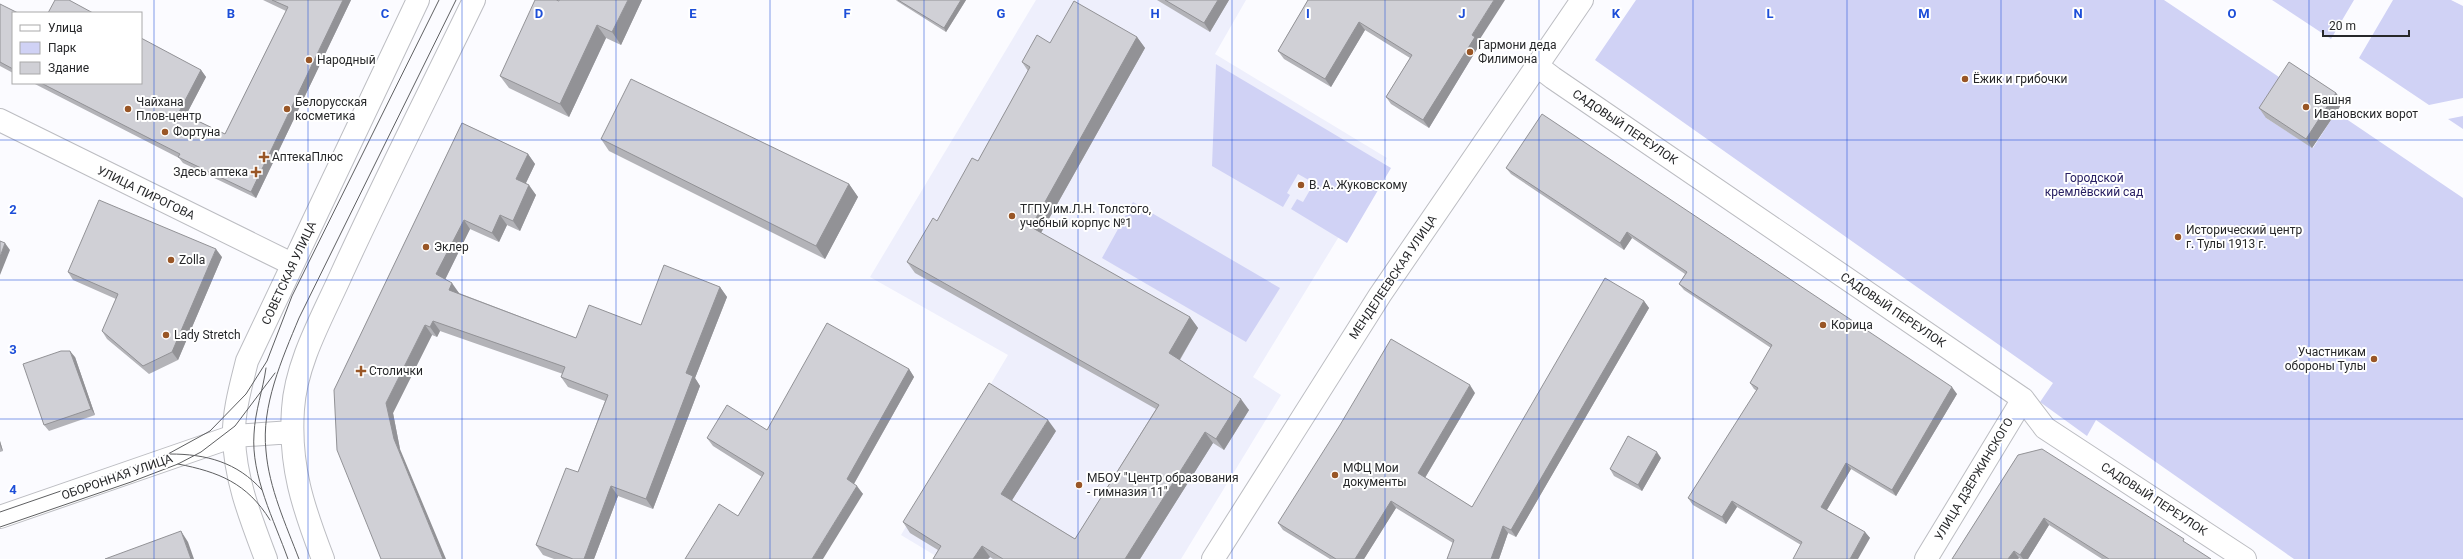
<svg xmlns="http://www.w3.org/2000/svg" width="2463" height="559" font-family="Roboto,sans-serif">
  <rect width="100%" height="100%" fill="#fbfbff"/>
  <!-- built -->
  <path fill="#eeeffc" d="M1036,0H1246L1215,54L1387,158L1253,377L1281,395L1181,559H941L901,535L1008,355L870,277Z"/>
  <!-- green -->
  <path fill="#d0d2f5" d="M1636,0H2164L2288,83L2266,118L2313,148L2336,112L2463,198V559H2294L2096,420L2087,436L2040,402L2053,383L1595,60Z
    M2272,0H2354L2331,39Z
    M2393,0H2451L2463,6V98L2429,105L2359,58Z
    M1216,64L1391,168L1347,243L1291,209L1297,199L1303,202L1314,183L1298,174L1287,193L1290,195L1283,207L1212,166Z
    M2463,116V129L2448,119Z
    M1133,202L1280,288L1246,342L1102,258Z"/>
  <g fill="none" stroke-linecap="round" stroke-linejoin="round">
    <defs>
      <path id="street" d="M1536,65L1553,78L2023,399L2045,428L2245,559
        M0,120L292,264
        M1213,559L1380,295L1582,0
        M1926,559L2023,399"/>
      <path id="secondary" d="M0,517L234,436"/>
      <path id="primary" d="M234,436L292,432
        M266,559C251,519 235,480 234,437C233,413 241,385 247,361L418,0
        M323,559C303,507 289,466 293,409C296,362 323,316 342,273C384,181 430,91 474,0"/>
    </defs>
    <!-- street casing -->
    <use href="#street" stroke="#bcbdc2" stroke-width="24"/>
    <!-- secondary casing -->
    <use href="#secondary" stroke="#bcbdc2" stroke-width="24"/>
    <!-- primary casing -->
    <use href="#primary" stroke="#bcbdc2" stroke-width="24"/>
    <!-- street -->
    <use href="#street" stroke="#fff" stroke-width="22"/>
    <!-- secondary -->
    <use href="#secondary" stroke="#fff" stroke-width="22"/>
    <!-- primary -->
    <use href="#primary" stroke="#fff" stroke-width="22"/>
    <!-- tram -->
    <path stroke="#5e5f61" stroke-width="1" d="M266,368C263,390 255,411 254,434C251,476 274,520 288,559
      M170,454C206,454 237,462 262,490
      M178,464C219,472 247,483 270,520
      M0,512L168,454L210,431L246,394L267,361L292,296L439,0
      M0,527L131,482L178,464L201,452L235,426L275,373
      M299,559C286,525 269,488 266,451C261,406 282,359 299,318L456,0"/>
  </g>
  <!-- wall -->
  <path fill="#b3b3b8" d="M263,0H351L256,198L183,163L179,158L33,83H141L201,70L206,77L186,115L225,134L286,11Z
    M559,0H642L621,45L606,38L569,117L509,88L500,76Z
    M896,0H966L946,32L897,1Z
    M1157,0H1229L1210,32Z
    M1308,0L1478,42L1480,44L1429,128L1391,104L1386,97L1410,58L1365,30L1331,87L1284,59L1278,51Z
    M0,4L13,13V73L0,66Z
    M1137,37L1145,48L1041,233L1190,317L1198,328L1180,360L1249,410L1224,450L1213,443L1140,559H993L990,557L988,559H933L938,550L910,533L903,522L1056,431L1012,500L1075,539L1156,409L915,273L907,262L937,221L978,161L1028,71L1022,62L1050,43Z
    M2336,93L2343,102L2312,148L2266,118L2259,108Z
    M462,123L528,154L535,164L526,183L536,195L520,231L507,225L499,242L470,229L445,279L459,293L576,338L641,325L720,287L727,297L695,378L700,386L653,509L618,496L594,559H554L543,555L536,545L578,472L605,401L568,387L561,377L563,374L440,331L437,337L432,335L393,413L400,449L334,390Z
    M601,139L849,184L858,197L825,259L609,151Z
    M1506,168L1957,394L1896,496L1851,469L1827,510L1865,532L1870,538L1801,545L1737,507L1726,524L1693,505L1688,498L1757,391L1754,389L1750,383L1771,348L1684,290L1679,284L1685,274L1632,238L1624,250L1511,174Z
    M222,257L178,360L149,374L107,339L102,331L116,299L73,280L68,272Z
    M1644,301L1649,308L1516,537L1508,533L1499,559H1447L1453,543L1396,508L1364,559H1330L1283,530L1278,523L1475,393L1425,478L1472,507Z
    M75,357L95,415L49,431L44,425Z
    M909,369L914,377L854,484L863,494L738,516L762,477L713,446L707,438L767,430Z
    M0,441L3,451L0,452Z
    M2018,455L2187,544L2211,559H2102L2049,525L2028,559H2020L2019,558L2018,559H1952Z
    M1661,458L1642,491L1614,476L1610,469Z"/>
  <!-- shaded-wall -->
  <path fill="#929296" d="M343,0H351L256,198L251,192Z
    M628,0H642L621,45L612,32Z
    M961,0H966L946,32L944,28Z
    M1218,0H1229L1210,32L1204,23Z
    M1494,0H1505L1478,42L1480,44L1429,128L1423,120L1472,35Z
    M1359,22L1365,30L1331,87L1325,79Z
    M597,25L606,38L569,117L560,104Z
    M1137,37L1145,48L1038,238L1031,227Z
    M201,70L206,77L184,119L179,112Z
    M2336,93L2343,102L2312,148L2306,139Z
    M528,154L535,164L523,189L516,179Z
    M849,184L858,197L825,259L816,246Z
    M529,185L536,195L520,231L513,221Z
    M500,215L507,225L499,242L492,233Z
    M464,220L470,229L443,284L436,274Z
    M1627,232L1632,238L1624,250L1620,243Z
    M5,243L10,250L0,275V257Z
    M216,249L222,257L178,360L172,352Z
    M452,283L459,293L456,299L449,290Z
    M720,287L727,297L695,378L700,386L653,509L646,499L686,373Z
    M1644,301L1649,308L1516,537L1511,530Z
    M1190,317L1198,328L1177,364L1169,353Z
    M433,321L440,331L437,337L430,327Z
    M425,325L432,335L393,413L400,449L446,559H443L394,439L386,403Z
    M70,351L75,357L95,415L91,409Z
    M909,369L914,377L852,487L847,479Z
    M1470,385L1475,393L1423,481L1418,473Z
    M1952,387L1957,394L1896,496L1892,490Z
    M1241,399L1249,410L1224,450L1216,439Z
    M1048,420L1056,431L1009,505L1001,494Z
    M1205,432L1213,443L1140,559H1125Z
    M0,441L3,451L1,448L0,445Z
    M1657,452L1661,458L1642,491L1638,485Z
    M1846,463L1851,469L1825,513L1821,507Z
    M611,486L618,496L594,559H584Z
    M857,486L863,494L823,559H812Z
    M1391,501L1396,508L1364,559H1355Z
    M1732,501L1737,507L1726,524L1722,517Z
    M2044,518L2049,525L2028,559H2023L2020,555Z
    M1503,526L1508,533L1499,559H1491Z
    M181,531L188,542L194,559H191Z
    M1865,532L1870,538L1858,559H1850Z
    M982,546L990,557L988,559H973Z
    M2014,551L2019,558L2018,559H2008Z"/>
  <!-- building -->
  <path fill="#d0d0d6" stroke="#929296" d="M55,0H69L93,13H48Z
    M272,0H343L251,192L178,157L180,154L41,83H141V38L201,70L179,112L225,134L288,7Z
    M535,0H556L559,1V0H628L612,32L597,25L560,104L500,76Z
    M898,0H961L944,28Z
    M1165,0H1218L1204,23Z
    M1308,0H1494L1472,35L1475,37L1423,120L1386,97L1412,55L1359,22L1325,79L1278,51Z
    M1074,1L1137,37L1031,227L1190,317L1169,353L1241,399L1216,439L1205,432L1125,559H1003L982,546L973,559H933L941,546L903,522L989,383L1048,420L1001,494L1075,539L1159,405L907,262L933,218L937,221L972,158L978,161L1030,67L1022,62L1037,35L1050,43Z
    M0,4L18,13H13V69L0,62Z
    M2289,62L2336,93L2306,139L2259,108Z
    M631,79L849,184L816,246L601,139Z
    M1542,114L1952,387L1892,490L1846,463L1821,507L1865,532L1850,559H1793L1802,542L1732,501L1722,517L1688,498L1758,388L1750,383L1772,345L1679,284L1687,272L1627,232L1620,243L1506,168Z
    M462,123L528,154L516,179L529,185L513,221L500,215L492,233L464,220L436,274L452,283L449,290L576,338L589,305L641,325L664,265L720,287L686,373L693,376L646,499L611,486L584,559H573L536,545L566,468L578,472L608,395L561,377L565,367L433,321L430,327L425,325L386,403L394,439L443,559H381L337,450L334,390Z
    M99,200L216,249L172,352L143,366L102,331L118,294L68,272Z
    M0,241L5,243L0,257Z
    M1605,278L1644,301L1511,530L1503,526L1491,559H1447L1454,540L1391,501L1355,559H1336L1278,523L1340,425L1391,339L1470,385L1418,473L1472,507Z
    M827,323L909,369L847,479L857,486L812,559H685L719,504L738,516L764,473L707,438L727,405L767,430Z
    M61,351H70L91,409L44,425L23,364Z
    M1628,436L1657,452L1638,485L1610,469Z
    M2042,449L2184,539L2183,541L2211,559H2109L2044,518L2020,555L2014,551L2008,559H1952L2018,455Z
    M181,531L191,559H105Z"/>
  <!-- grid -->
  <path fill="none" stroke="#1d4ed8" stroke-width="1" stroke-opacity="0.55" d="M154,0V559M308,0V559M462,0V559M616,0V559M770,0V559M924,0V559M1078,0V559M1232,0V559M1385,0V559M1539,0V559M1693,0V559M1847,0V559M2001,0V559M2155,0V559M2309,0V559M0,140H2463M0,280H2463M0,419H2463"/>
  <!-- markers -->
  <g fill="#995626" stroke="#fff" stroke-width="1.5">
    <circle cx="1470" cy="52" r="4"/>
    <circle cx="309" cy="60" r="4"/>
    <circle cx="1965" cy="79" r="4"/>
    <circle cx="2306" cy="107" r="4"/>
    <circle cx="128" cy="109" r="4"/>
    <circle cx="287" cy="109" r="4"/>
    <circle cx="165" cy="132" r="4"/>
    <path d="M262 151h4v4h4v4h-4v4h-4v-4h-4v-4h4z"/>
    <path d="M254 166h4v4h4v4h-4v4h-4v-4h-4v-4h4z"/>
    <circle cx="1301" cy="185" r="4"/>
    <circle cx="1012" cy="216" r="4"/>
    <circle cx="2178" cy="237" r="4"/>
    <circle cx="426" cy="247" r="4"/>
    <circle cx="171" cy="260" r="4"/>
    <circle cx="1823" cy="325" r="4"/>
    <circle cx="166" cy="335" r="4"/>
    <circle cx="2374" cy="359" r="4"/>
    <path d="M359 365h4v4h4v4h-4v4h-4v-4h-4v-4h4z"/>
    <circle cx="1335" cy="475" r="4"/>
    <circle cx="1079" cy="485" r="4"/>
  </g>
  <g text-anchor="middle" dominant-baseline="central" stroke-width="4" stroke-linejoin="round" paint-order="stroke">
    <!-- poi labels -->
    <g font-size="12" fill="#27282a" stroke="#fff" text-anchor="start">
      <text x="1478" y="45">Гармони деда<tspan x="1478" dy="14">Филимона</tspan></text>
      <text x="317" y="60">Народный</text>
      <text x="1973" y="79">Ёжик и грибочки</text>
      <text x="2314" y="100">Башня<tspan x="2314" dy="14">Ивановских ворот</tspan></text>
      <text x="136" y="102">Чайхана<tspan x="136" dy="14">Плов-центр</tspan></text>
      <text x="295" y="102">Белорусская<tspan x="295" dy="14">косметика</tspan></text>
      <text x="173" y="132">Фортуна</text>
      <text x="272" y="157">АптекаПлюс</text>
      <text x="248" y="172" text-anchor="end">Здесь аптека</text>
      <text x="1309" y="185">В. А. Жуковскому</text>
      <text x="1020" y="209">ТГПУ им.Л.Н. Толстого,<tspan x="1020" dy="14">учебный корпус №1</tspan></text>
      <text x="2186" y="230">Исторический центр<tspan x="2186" dy="14">г. Тулы 1913 г.</tspan></text>
      <text x="434" y="247">Эклер</text>
      <text x="179" y="260">Zolla</text>
      <text x="1831" y="325">Корица</text>
      <text x="174" y="335">Lady Stretch</text>
      <text x="2366" y="352" text-anchor="end">Участникам<tspan x="2366" dy="14">обороны Тулы</tspan></text>
      <text x="369" y="371">Столички</text>
      <text x="1343" y="468">МФЦ Мои<tspan x="1343" dy="14">документы</tspan></text>
      <text x="1087" y="478">МБОУ "Центр образования<tspan x="1087" dy="14">- гимназия 11"</tspan></text>
    </g>
    <!-- street labels -->
    <g font-size="12" fill="#27282a" stroke="#fff">
      <text transform="translate(1625 127) rotate(34)">САДОВЫЙ ПЕРЕУЛОК</text>
      <text transform="translate(146 193) rotate(26)">УЛИЦА ПИРОГОВА</text>
      <text transform="translate(289 273) rotate(-65)">СОВЕТСКАЯ УЛИЦА</text>
      <text transform="translate(1393 277) rotate(-56)">МЕНДЕЛЕЕВСКАЯ УЛИЦА</text>
      <text transform="translate(1893 310) rotate(34)">САДОВЫЙ ПЕРЕУЛОК</text>
      <text transform="translate(117 477) rotate(-19)">ОБОРОННАЯ УЛИЦА</text>
      <text transform="translate(1974 479) rotate(-59)">УЛИЦА ДЗЕРЖИНСКОГО</text>
      <text transform="translate(2154 499) rotate(33)">САДОВЫЙ ПЕРЕУЛОК</text>
    </g>
    <!-- park labels -->
    <g font-size="12" fill="#282063" stroke="#fff">
      <text x="2094" y="178">Городской<tspan x="2094" dy="14">кремлёвский сад</tspan></text>
    </g>
  </g>
  <g font-size="13" text-anchor="middle" font-weight="bold" fill="#1d4ed8" stroke="#fff" stroke-width="4" stroke-linejoin="round" paint-order="stroke">
    <text x="231" y="18">B</text>
    <text x="385" y="18">C</text>
    <text x="539" y="18">D</text>
    <text x="693" y="18">E</text>
    <text x="847" y="18">F</text>
    <text x="1001" y="18">G</text>
    <text x="1155" y="18">H</text>
    <text x="1308" y="18">I</text>
    <text x="1462" y="18">J</text>
    <text x="1616" y="18">K</text>
    <text x="1770" y="18">L</text>
    <text x="1924" y="18">M</text>
    <text x="2078" y="18">N</text>
    <text x="2232" y="18">O</text>
    <text x="13" y="214">2</text>
    <text x="13" y="354">3</text>
    <text x="13" y="494">4</text>
  </g>
  <!-- legend -->
  <rect x="12" y="12" width="130" height="72" fill="#ffffff" stroke="#a9a9aa"/>
  <rect x="20" y="25" width="20" height="6" fill="#ffffff" stroke="#a9a9aa"/>
  <text x="48" y="32" font-size="12" fill="#27282a">Улица</text>
  <rect x="20" y="42" width="20" height="12" fill="#d0d2f5" stroke="#a9a9aa"/>
  <text x="48" y="52" font-size="12" fill="#27282a">Парк</text>
  <rect x="20" y="62" width="20" height="12" fill="#d0d0d6" stroke="#a9a9aa"/>
  <text x="48" y="72" font-size="12" fill="#27282a">Здание</text>
  <!-- scale -->
  <path d="M2323 30v6h86v-6" fill="none" stroke="#27282a" stroke-width="2"/>
  <text x="2329" y="30" font-size="12" fill="#27282a" stroke="#ffffff" stroke-width="3" paint-order="stroke">20 m</text>
</svg>
